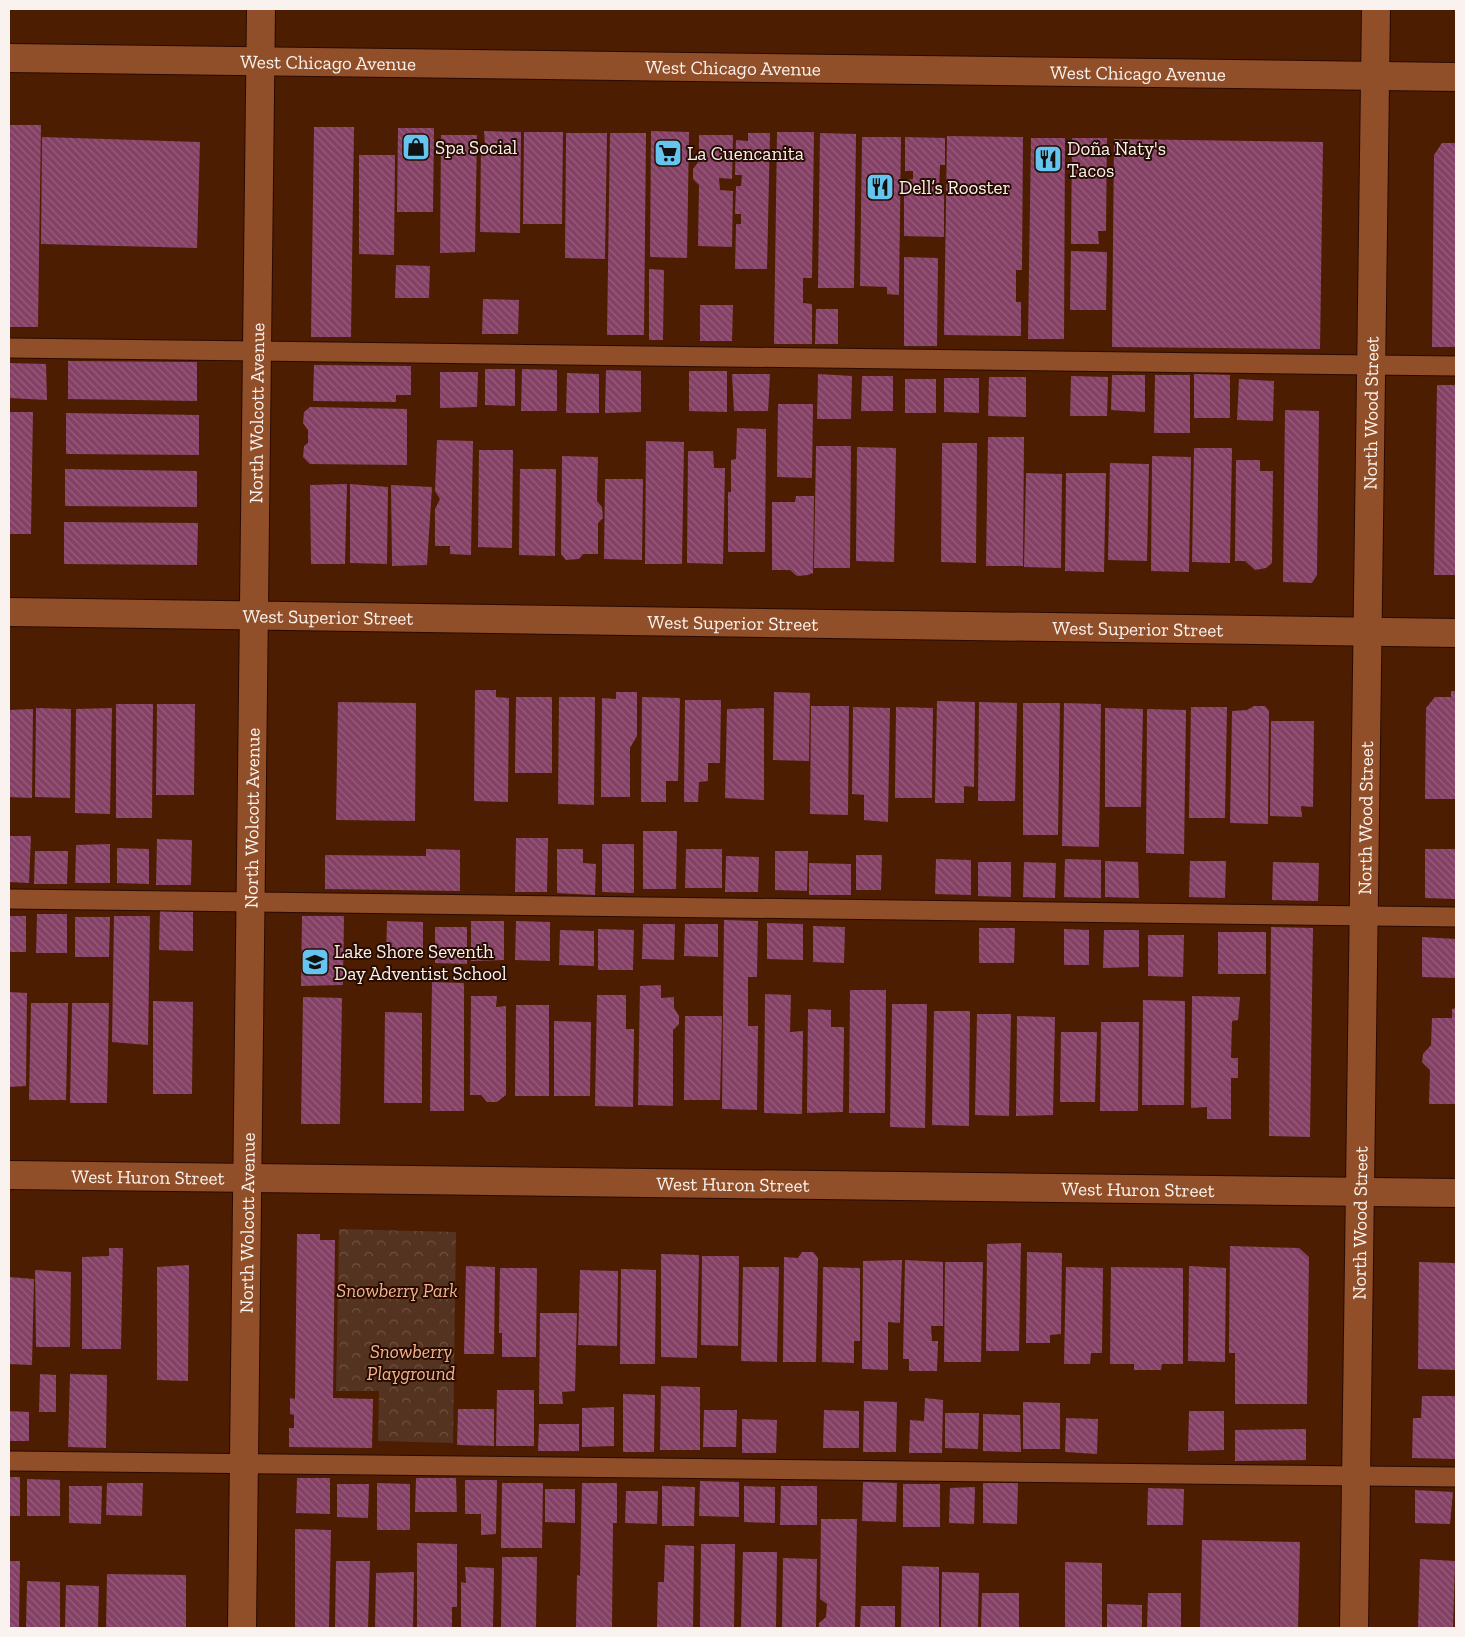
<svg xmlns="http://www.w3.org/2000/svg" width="1465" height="1637" font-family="'Zilla Slab',serif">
  <defs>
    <pattern id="park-crowns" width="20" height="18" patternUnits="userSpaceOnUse" patternTransform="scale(1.25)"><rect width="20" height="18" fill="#553321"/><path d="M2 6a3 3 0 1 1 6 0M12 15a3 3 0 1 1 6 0" fill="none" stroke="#6e5142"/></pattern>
    <pattern id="building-back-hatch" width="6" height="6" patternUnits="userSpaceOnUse" patternTransform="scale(1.25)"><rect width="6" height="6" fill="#854165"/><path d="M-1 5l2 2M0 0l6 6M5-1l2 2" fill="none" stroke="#975d7b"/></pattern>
  </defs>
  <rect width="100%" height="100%" fill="#4c1d00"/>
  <!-- park -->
  <path fill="url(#park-crowns)" d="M339,1229L456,1232L453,1443L378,1441L379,1391H336Z"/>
  <!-- building -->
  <path fill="url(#building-back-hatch)" d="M9,125H41L38,327H9Z
    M314,127H354L351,337H311Z
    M398,128H434L433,212H397Z
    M484,131L521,132L520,233L480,232L481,145H485Z
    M651,131L689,132L687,258L650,257Z
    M524,132H563L562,224H523Z
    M777,132H814L812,278H803V303L812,304V344H774Z
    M566,133H607L605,259L565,258Z
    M610,133H646L644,335H607Z
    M748,133H770L767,269H735L736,224H741V214H735L736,186H741L742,175H735L736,140L748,141Z
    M820,133L856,134L854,288H818Z
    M441,135H477L475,252L440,253Z
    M699,135H733L732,179L719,178L720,190L733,191L732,247L698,246L699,185L693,179V169L699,161Z
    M947,136L1023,137L1022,270H1016V302H1021V336L944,335Z
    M42,137L200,142L197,248L41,244Z
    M862,137H901L899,295L887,294V287L860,286Z
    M905,137L945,138V165H940L939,190L944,195V237L904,236V180L913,179V171H905Z
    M1031,138H1065L1064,339H1028Z
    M1072,138H1107L1106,231H1098L1099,244H1071Z
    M1114,139L1323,142L1320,349L1112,347Z
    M1442,143H1456V347H1432L1434,155Z
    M359,155H395L394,255L359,254Z
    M1071,251L1107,252L1106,310H1070Z
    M904,257L938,258L937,346H904Z
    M396,265L430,266L429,298H395Z
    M649,269L664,270L663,340H649Z
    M483,299L519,300L518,334H482Z
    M700,305H733L732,341H700Z
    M816,309H838V344H815Z
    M68,361L197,362V401L68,399Z
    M9,363L46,364L47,400L9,398Z
    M314,365L411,366V395H396V402L313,401Z
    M485,369H515V406L485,405Z
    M522,369L557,370V411H521Z
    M606,370L641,371V412L605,413Z
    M689,371H727V412L689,411Z
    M440,372H478L477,407L440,408Z
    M567,373L599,374V413H566Z
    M732,374H770L768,411H734Z
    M818,374L852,376L851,419H817Z
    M1194,374L1230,375V418H1194Z
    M1112,375H1145V412L1111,410Z
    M1155,375H1190V433H1154Z
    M862,376H893V411H861Z
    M1071,376L1108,377L1107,416H1070Z
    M989,377H1026V417L988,416Z
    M944,378H979V413L944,412Z
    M905,379H936V413H905Z
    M1239,379L1274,381L1273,421L1237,420Z
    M1437,385H1456V575H1434Z
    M778,404H813L812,478L777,477Z
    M310,407L407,409V465L310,464L303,457L304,446L308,443V430L303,423L304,412Z
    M1285,410L1319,411L1317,575L1312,583L1283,582Z
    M9,412H33L31,534H9Z
    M66,413L199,415V455L66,454Z
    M737,428L766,429L765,552H728V492H731V460L736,459Z
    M988,437H1024L1023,566H986Z
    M437,440L473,441L471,555L450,554V546H435V509L440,499L435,491Z
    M646,441L684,442L682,564H645Z
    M942,443H977L976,563L941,562Z
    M816,446H851L850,568H814Z
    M857,447L896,448L894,562L856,561Z
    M1194,448H1232L1230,563L1192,562Z
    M479,450H513L512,548L478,547Z
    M688,451H713L714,468H725L723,564L687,563Z
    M562,456L598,457L597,501L602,507L603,518L598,523V554H583L579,559L566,560L561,554Z
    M1152,456L1191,457L1189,572L1151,571Z
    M1236,460H1260V471H1273L1272,563L1266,568L1255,570L1245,561H1235Z
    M1110,463L1149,464L1147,561L1108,560Z
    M65,469L197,471V507L65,506Z
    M520,469H556L555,556L519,555Z
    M1026,473L1062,474L1061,568L1024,567Z
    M1066,473H1106L1104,572L1065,571Z
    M605,479H643L642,560L604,559Z
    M347,484L345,564H311L310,485Z
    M350,484L388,487L387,564L350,563Z
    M391,485L432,487L427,565L392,566Z
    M796,496H814L813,573L808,575L797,576L790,570H772V502H795Z
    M64,522L198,523L197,565L64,564Z
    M475,690H496V697L509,698L508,802L474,801Z
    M1451,691H1456V799H1425L1426,708L1435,697H1451Z
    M616,692H637V736L630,748V797H601L602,698L616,699Z
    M774,692L810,693L809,761L773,760Z
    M516,697H552V773H515Z
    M559,697H595L594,805L558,804Z
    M642,697L680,698L678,781H666V802H641Z
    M685,700H721L720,763H708V781L699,782L698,802H684Z
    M937,701L975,702L974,787L964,786V803H935Z
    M338,702L416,703L415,821L336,820Z
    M979,702L1017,703L1015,801H978Z
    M1023,703H1060L1058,835H1023Z
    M1064,703L1101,704L1099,847L1062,846Z
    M116,704H153L152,818H116Z
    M157,704H195L194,795H156Z
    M811,706H849L848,815L810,814Z
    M1254,706H1265L1269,711L1268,824L1230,823L1232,711L1247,710Z
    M853,707L890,708L888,822L864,820V795L852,794Z
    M896,707L933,708L932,798H895Z
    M1191,707H1227L1225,818H1189Z
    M36,708L71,709L70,798L35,797Z
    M112,708L110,814L75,813L76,709Z
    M764,708V800L725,798L727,709Z
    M1105,708L1143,709L1141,807H1105Z
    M33,709L32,798L9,797V710Z
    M1147,709L1186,710L1184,854L1146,853Z
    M1271,721H1314L1313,807L1301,806L1302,817L1270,816Z
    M643,831H677L676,889H643Z
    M9,836H31L29,883L9,882Z
    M516,838H548L547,892H515Z
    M157,839L192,840L191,885H156Z
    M110,844V883H75L76,845Z
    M602,844H634V893L602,892Z
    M117,848L149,849V884L117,883Z
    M426,849L460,850V891L325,889V855L426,856Z
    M557,849H583V863L596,864L595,895L557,893Z
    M686,849H722V888H685Z
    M1425,849H1456V899L1425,898Z
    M35,851H68L67,884H34Z
    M775,851H808L807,891L775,890Z
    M856,855H882L881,890H856Z
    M726,856L759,857L758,892H725Z
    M936,859L971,860V895L935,894Z
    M1065,859L1101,860V898L1064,897Z
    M1105,861L1138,862L1139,898L1105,897Z
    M1190,861H1226L1225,898L1189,897Z
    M978,862H1011V897L978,896Z
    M1024,862L1056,863L1055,898L1023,897Z
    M1273,862L1319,863L1318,901L1272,900Z
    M809,863L851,864V895H809Z
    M160,911L193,912V951L159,950Z
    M37,914H67V953H36Z
    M9,916H26V952H9Z
    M114,916H150L148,1045L112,1042Z
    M302,916H344L343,985L301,986Z
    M75,917H110L109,957H75Z
    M724,920L758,921L757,977H748V1026H758L757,1110L722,1109Z
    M387,921L423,922V959L386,958Z
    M471,921H504V960L471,961Z
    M516,921L550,922V961L515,960Z
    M767,923L803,924V960L767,959Z
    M643,924H675L674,960L642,959Z
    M685,924H718V957L684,956Z
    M813,926L845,927L844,963L813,962Z
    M435,927H467V964L435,963Z
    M1271,927L1313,928L1310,1137L1269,1136Z
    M979,928H1015L1014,963H979Z
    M598,929L634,930L633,970H598Z
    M1064,929L1089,930V965H1064Z
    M560,930L594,931V966L559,965Z
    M1104,930H1139V967L1103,968Z
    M1218,932H1266V974H1218Z
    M1148,935H1184L1183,977L1148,976Z
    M1422,937L1456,939V978L1422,977Z
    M432,982L464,983V1111H430Z
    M661,985V998L674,997V1008L679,1016V1024L673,1030V1106L638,1105L640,986Z
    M850,990H886L885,1113H849Z
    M9,992L27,993L26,1086L9,1087Z
    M765,994L791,995L790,1032L803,1031L802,1114L764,1113Z
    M597,995H626V1029H634L633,1107L595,1106Z
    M471,996H497L496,1007L506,1006V1095L497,1102H487L481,1095H470Z
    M1192,996L1240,997L1238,1020L1232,1021L1231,1058H1238V1078H1231V1119H1207V1107L1191,1108Z
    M303,997L342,998L340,1124H301Z
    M1143,1000L1185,1001L1184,1105H1142Z
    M153,1001L193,1002L192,1094H153Z
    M31,1003H68L66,1100H29Z
    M72,1003H109L107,1103H70Z
    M892,1004H927L925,1128L890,1127Z
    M516,1005H549V1096H515Z
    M1456,1008V1104H1429L1430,1070L1422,1062L1423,1054L1431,1045L1432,1018H1452V1009Z
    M808,1009L831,1010V1027H844L843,1112L807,1113Z
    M934,1011H970L969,1126L932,1125Z
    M385,1012L422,1013V1103H384Z
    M977,1014H1011L1009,1116L975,1115Z
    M685,1016H722L720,1100H684Z
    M1017,1016L1055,1017L1053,1115L1016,1116Z
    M554,1021L591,1022L590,1096H554Z
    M1101,1022H1139L1138,1111H1100Z
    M1061,1032H1097L1095,1102H1060Z
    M297,1234H320V1240H335L333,1398L373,1399L372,1448L289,1447V1428H294V1415L290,1414V1398L295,1399Z
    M1021,1243L1019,1351H986L987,1244Z
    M1230,1246L1299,1248L1309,1257L1307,1404H1235V1353H1229Z
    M109,1248H123L121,1349H82V1257L109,1256Z
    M802,1252H813L818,1258L816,1362H783L784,1257L798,1258Z
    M1027,1252L1062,1253L1061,1334L1050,1335V1343H1026Z
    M661,1254L699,1255L697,1358L661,1357Z
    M702,1256H739L738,1346L701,1345Z
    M902,1260L900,1323L888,1322V1370L862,1369L863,1261Z
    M905,1260L943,1262V1326H931L932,1341H938L937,1371H909V1359H903Z
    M945,1262H983L981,1362H944Z
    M1419,1262L1456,1263V1370L1418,1369Z
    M189,1265L188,1381L157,1380V1267Z
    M466,1266L495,1267L494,1354H464Z
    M1189,1266L1226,1268L1225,1362L1188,1361Z
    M743,1267H779L777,1362L741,1361Z
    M823,1267L860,1268V1341H854V1363L822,1362Z
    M1066,1267L1103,1268L1102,1353H1091L1090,1364H1064Z
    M1111,1267L1183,1268V1364H1162L1161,1370H1134V1364H1110Z
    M500,1268H537L536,1357H502V1333H499Z
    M621,1269L656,1270L655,1364H620Z
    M35,1270L71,1272L70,1347H36Z
    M580,1270L618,1271L617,1346L578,1345Z
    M9,1277L34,1279L32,1365L9,1364Z
    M540,1313H577L575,1391L562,1392L563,1404H539Z
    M40,1374L56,1375V1412H39Z
    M70,1374L107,1375L106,1448L68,1447Z
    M661,1386L700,1387V1450H660Z
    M497,1390H534V1446H496Z
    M623,1394L655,1395L654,1452H623Z
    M1422,1396H1456V1459L1412,1458L1413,1418H1421Z
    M925,1398L943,1400L942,1453H909L910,1420L924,1421Z
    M864,1401L897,1402L896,1452H863Z
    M1023,1402L1060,1403V1449H1023Z
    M614,1407V1446L582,1447V1408Z
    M458,1409H494V1446L457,1445Z
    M704,1410H737L736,1447H703Z
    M824,1410L859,1411V1448H823Z
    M9,1411L29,1412V1441H9Z
    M1189,1411H1224V1450L1188,1451Z
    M945,1413H979L978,1449L945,1448Z
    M983,1414L1020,1415L1021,1452L983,1451Z
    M1066,1418L1098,1419L1097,1454L1065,1452Z
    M742,1419L777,1420L776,1453H742Z
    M539,1424H579V1451H538Z
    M1306,1429V1460L1235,1461V1430Z
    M9,1477H20V1516H9Z
    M297,1478H330V1514L296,1513Z
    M416,1478H456L457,1512H415Z
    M27,1479L60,1480V1516H27Z
    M465,1480H497L496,1534L481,1535V1514H465Z
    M700,1481L739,1482V1517L699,1516Z
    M863,1482L897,1483L896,1522L862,1521Z
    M107,1483H143L142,1516L106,1515Z
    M377,1483L410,1484V1530H377Z
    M502,1483H543L542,1548H501Z
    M582,1483H617V1523H613L612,1628H576L577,1575L580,1576Z
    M983,1483H1018L1017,1524L983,1523Z
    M337,1484H369L368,1518L337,1517Z
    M903,1484H940V1527H903Z
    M69,1486H102L101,1524L69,1523Z
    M662,1486L695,1487L694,1526H662Z
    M744,1486L775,1487V1523L744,1522Z
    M781,1486H817V1525H780Z
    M975,1487L974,1524L949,1523L950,1488Z
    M1148,1488L1184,1489L1183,1525H1147Z
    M545,1489H575V1523L545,1522Z
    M1415,1490L1453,1492L1450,1524L1415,1523Z
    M626,1491H658L657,1524L625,1523Z
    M821,1519H857L855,1628H819V1623L826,1617L827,1604L820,1599Z
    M295,1529L331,1530L329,1628H295Z
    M1202,1540L1300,1542L1298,1628H1200Z
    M417,1543L457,1544V1607H452V1628H417Z
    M701,1544H735L734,1628H700Z
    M665,1545L694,1546L693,1628H657L658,1582H664Z
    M743,1552H777L776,1628H741Z
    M502,1557H537L536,1628H501Z
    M783,1558L817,1559L816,1628H782Z
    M1420,1559L1455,1561L1453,1628H1418Z
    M9,1561H20L19,1628H9Z
    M336,1561H370L368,1628H335Z
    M1065,1562L1102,1563V1628H1065Z
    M902,1566L939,1567V1628H901Z
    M465,1567L494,1568L493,1628H461V1582L466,1583Z
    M414,1572L413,1628H375L376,1573Z
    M942,1572L979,1573L978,1628H941Z
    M107,1574L186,1575V1628H106Z
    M27,1581L60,1582V1628H26Z
    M66,1585L99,1586L98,1628H65Z
    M982,1593H1019V1628H981Z
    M1148,1593H1181V1628H1147Z
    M1107,1604L1142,1605V1628H1107Z
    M861,1606H895V1628H860Z"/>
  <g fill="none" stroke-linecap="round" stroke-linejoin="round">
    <defs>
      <path id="lane" d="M9,348L1456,366
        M9,899L1456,917
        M9,1461L1456,1477"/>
      <g id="street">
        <path id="s1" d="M9,612L1456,633"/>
        <path id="s2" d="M9,1175L1456,1193"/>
        <path id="s3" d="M242,1628L261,9"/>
        <path id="s4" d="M1354,1628L1376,9"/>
      </g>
      <g id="secondary">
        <path id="s5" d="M9,58L1456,77"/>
      </g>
    </defs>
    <!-- lane casing -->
    <use href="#lane" stroke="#2a0a00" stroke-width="21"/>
    <!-- street casing -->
    <use href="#street" stroke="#2a0a00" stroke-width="30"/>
    <!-- secondary casing -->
    <use href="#secondary" stroke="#2a0a00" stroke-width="30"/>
    <!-- lane -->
    <use href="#lane" stroke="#904f28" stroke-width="19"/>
    <!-- street -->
    <use href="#street" stroke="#904f28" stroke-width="28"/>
    <!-- secondary -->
    <use href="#secondary" stroke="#904f28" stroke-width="28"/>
  </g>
  <!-- icons -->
  <defs>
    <symbol id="shop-square" viewBox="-11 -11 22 22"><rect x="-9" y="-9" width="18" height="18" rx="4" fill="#65c5ee" stroke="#270d01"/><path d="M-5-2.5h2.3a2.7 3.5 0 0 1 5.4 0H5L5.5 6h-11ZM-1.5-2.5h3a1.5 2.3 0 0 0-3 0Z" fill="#111"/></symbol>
    <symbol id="supermarket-square" viewBox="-11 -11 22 22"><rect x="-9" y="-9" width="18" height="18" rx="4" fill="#65c5ee" stroke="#270d01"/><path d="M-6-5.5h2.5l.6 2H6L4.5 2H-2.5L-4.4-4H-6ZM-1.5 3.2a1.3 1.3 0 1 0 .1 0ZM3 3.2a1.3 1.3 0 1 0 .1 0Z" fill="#111"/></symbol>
    <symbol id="restaurant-square" viewBox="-11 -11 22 22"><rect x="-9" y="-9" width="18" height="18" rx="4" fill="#65c5ee" stroke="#270d01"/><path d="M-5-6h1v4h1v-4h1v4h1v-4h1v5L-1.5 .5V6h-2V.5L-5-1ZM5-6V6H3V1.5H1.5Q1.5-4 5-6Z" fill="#111"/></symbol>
    <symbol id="school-square" viewBox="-11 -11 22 22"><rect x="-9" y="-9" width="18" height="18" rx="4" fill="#65c5ee" stroke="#270d01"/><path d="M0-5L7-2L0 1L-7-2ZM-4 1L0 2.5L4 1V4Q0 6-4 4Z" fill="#111"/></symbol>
  </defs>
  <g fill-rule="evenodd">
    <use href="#shop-square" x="400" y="131" width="32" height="32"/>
    <use href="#supermarket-square" x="652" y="137" width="32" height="32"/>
    <use href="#restaurant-square" x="1032" y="143" width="32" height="32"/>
    <use href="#restaurant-square" x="864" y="171" width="32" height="32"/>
    <use href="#school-square" x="299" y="946" width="32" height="32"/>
  </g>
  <g text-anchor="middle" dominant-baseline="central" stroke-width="4" stroke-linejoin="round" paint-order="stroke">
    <!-- street labels -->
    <g font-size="19" fill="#faf2ee" stroke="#270d01">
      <text stroke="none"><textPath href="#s5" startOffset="319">West Chicago Avenue</textPath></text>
      <text stroke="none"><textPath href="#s5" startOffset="724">West Chicago Avenue</textPath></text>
      <text stroke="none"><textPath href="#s5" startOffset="1129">West Chicago Avenue</textPath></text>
      <text stroke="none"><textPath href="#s3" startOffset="1215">North Wolcott Avenue</textPath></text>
      <text stroke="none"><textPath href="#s4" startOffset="1215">North Wood Street</textPath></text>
      <text stroke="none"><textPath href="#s1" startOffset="319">West Superior Street</textPath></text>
      <text stroke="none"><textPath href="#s1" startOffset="724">West Superior Street</textPath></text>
      <text stroke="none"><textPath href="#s1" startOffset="1129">West Superior Street</textPath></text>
      <text stroke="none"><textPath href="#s3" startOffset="810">North Wolcott Avenue</textPath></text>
      <text stroke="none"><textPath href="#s4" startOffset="810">North Wood Street</textPath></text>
      <text stroke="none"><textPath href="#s2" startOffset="139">West Huron Street</textPath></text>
      <text stroke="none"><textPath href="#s2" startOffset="724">West Huron Street</textPath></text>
      <text stroke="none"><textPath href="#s2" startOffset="1129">West Huron Street</textPath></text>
      <text stroke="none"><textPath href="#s3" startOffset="405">North Wolcott Avenue</textPath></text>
      <text stroke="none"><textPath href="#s4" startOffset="405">North Wood Street</textPath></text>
    </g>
    <!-- poi labels -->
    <g font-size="19" fill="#faf2ee" stroke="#270d01" text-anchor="start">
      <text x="435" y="147">Spa Social</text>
      <text x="1067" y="148">Doña Naty's<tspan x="1067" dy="22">Tacos</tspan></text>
      <text x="687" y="153">La Cuencanita</text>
      <text x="899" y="187">Dell’s Rooster</text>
      <text x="334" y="951">Lake Shore Seventh<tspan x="334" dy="22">Day Adventist School</tspan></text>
    </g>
    <!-- park labels -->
    <g font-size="19" font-style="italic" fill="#f8b38e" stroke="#270d01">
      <text x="397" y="1290">Snowberry Park</text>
      <text x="411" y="1351">Snowberry<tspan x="411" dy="22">Playground</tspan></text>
    </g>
  </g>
  <!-- border -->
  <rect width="1465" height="1637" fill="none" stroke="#faf2ee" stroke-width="20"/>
</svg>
